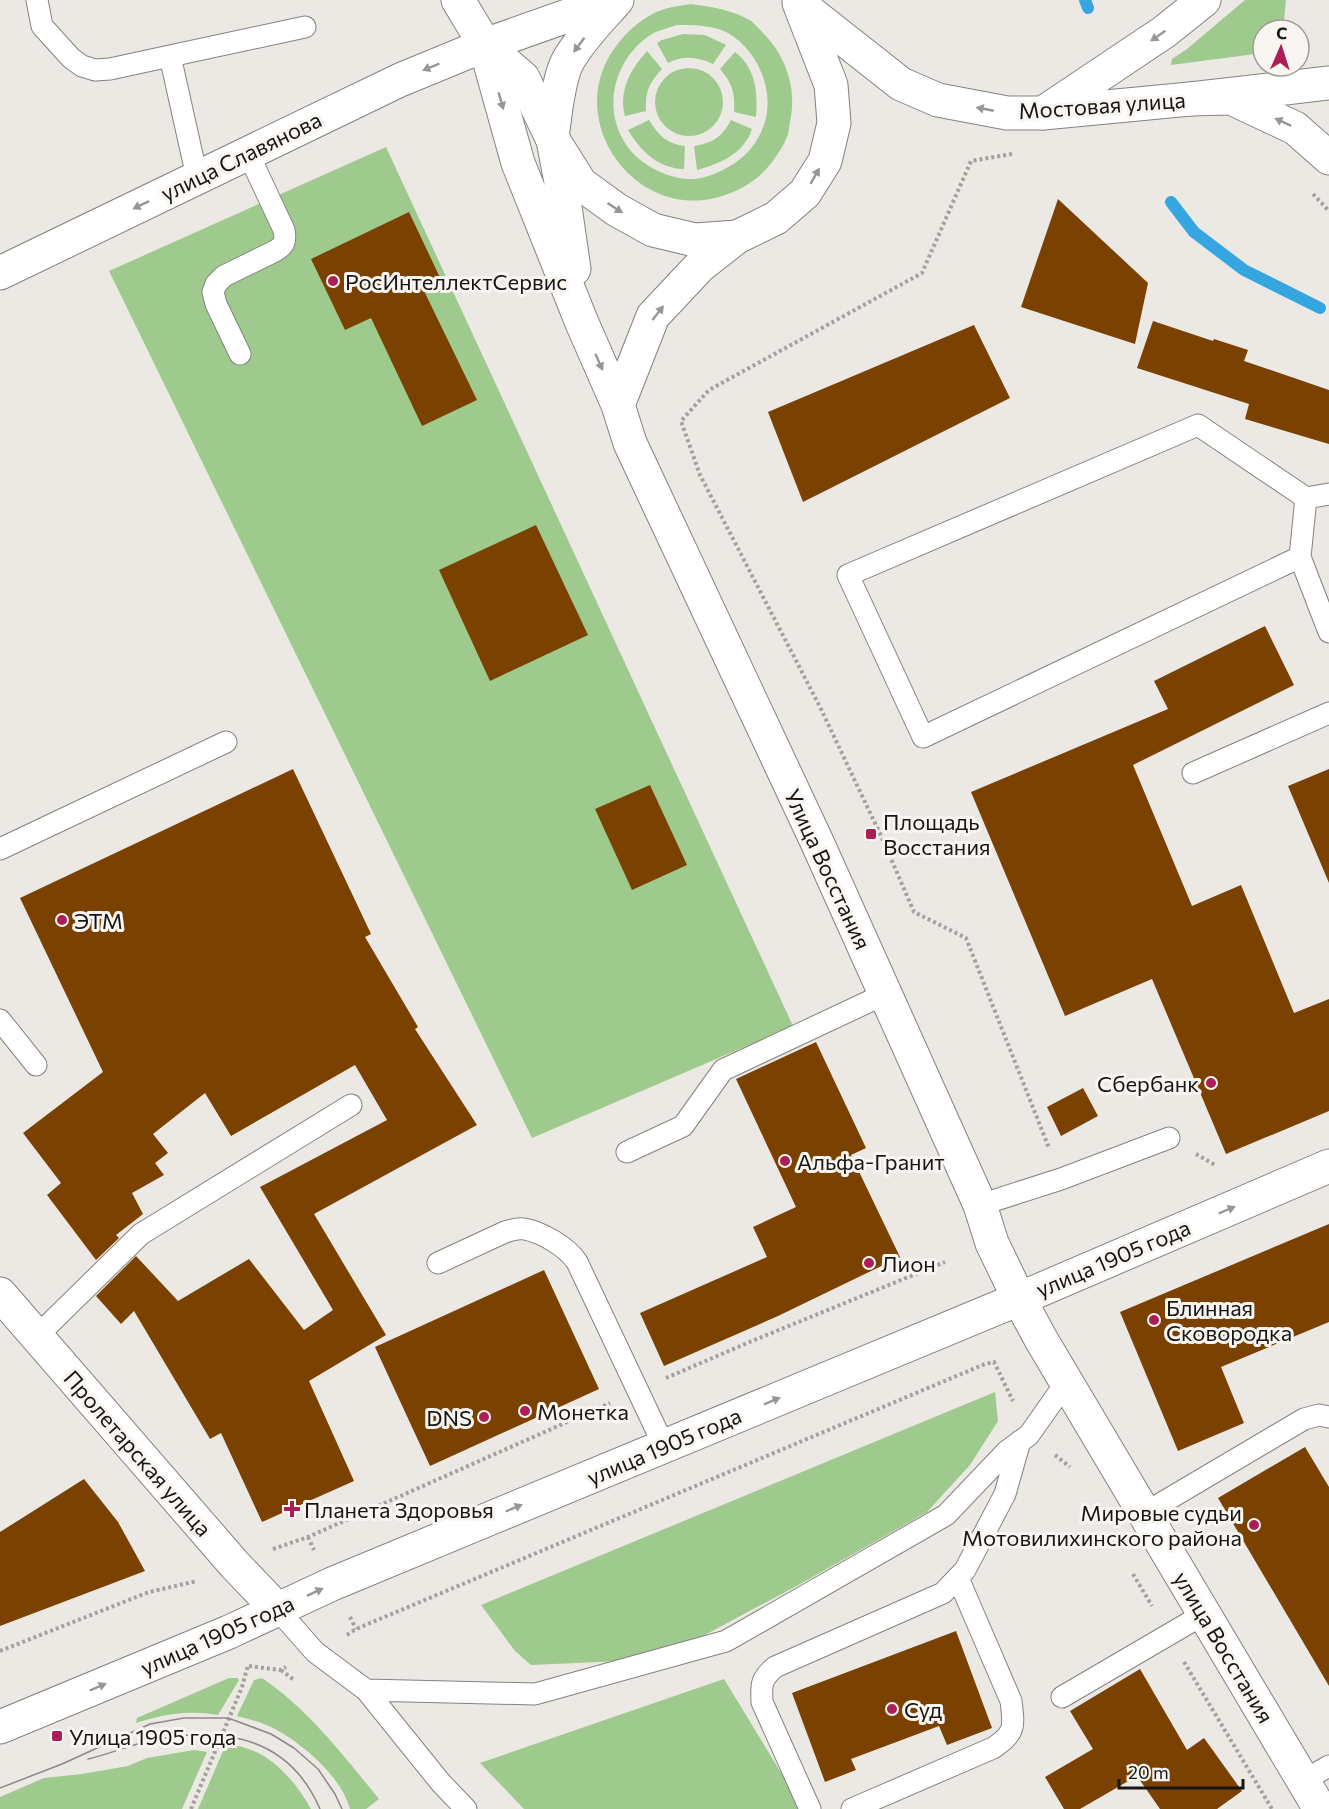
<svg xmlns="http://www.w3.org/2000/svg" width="1329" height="1809" font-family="Commissioner,sans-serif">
  <rect width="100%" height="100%" fill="#ece8e4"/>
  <!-- green -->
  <path fill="#9ecb8d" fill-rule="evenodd" d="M1245,0H1286L1283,30H1263V53L1171,65L1172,59L1187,49Z
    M690,4C712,7 731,9 751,21C756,25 760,30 764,34C787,58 797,89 790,122C789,127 789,134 786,139C784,145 780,150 777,155C765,174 749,186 728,194C637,229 556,116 620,41C630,29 644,17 659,11C668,7 680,6 690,4ZM677,25C694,25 711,25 726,32C756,48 773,86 766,118C761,139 747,157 728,167C718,173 706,178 694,179C670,180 641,166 627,146C601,109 614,58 652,34C659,30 669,28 677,25Z
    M683,34L705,35L726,45L713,64C698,57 684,55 668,63L657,43L662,40Z
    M647,51L662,69C649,83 645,92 646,111L625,116C618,90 631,69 647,51Z
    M735,52C756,68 758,93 756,117L734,112C735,93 733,84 720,69Z
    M655 102a34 34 0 1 1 68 0a34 34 0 1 1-68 0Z
    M649,120C658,135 667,144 685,146L684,169C657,168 641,151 628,130Z
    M731,120L752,129C744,154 719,164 697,170L694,146C713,143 722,137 731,120Z
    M386,147L793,1026L532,1138L109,271Z
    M995,1392L998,1421L970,1465L927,1512L802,1583L703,1636L622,1661L531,1665L515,1651L481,1605Z
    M229,1678H237L239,1680L218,1715C188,1710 164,1714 136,1723L137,1718Z
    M262,1678C309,1710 344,1756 379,1799L366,1809H350C341,1776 302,1743 273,1728C261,1722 249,1719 237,1716L254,1680Z
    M724,1679L803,1809H524L480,1763Z
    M227,1742C236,1745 246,1748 254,1751C278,1761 299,1787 311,1809H198Z
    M194,1750L207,1752L182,1809H0V1797L44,1778L82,1774L128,1766L147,1758Z"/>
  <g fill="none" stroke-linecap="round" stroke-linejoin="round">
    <!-- stream -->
    <path stroke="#35a6df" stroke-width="12" d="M1085,0L1088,8
      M1171,202L1194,232L1244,270L1320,308"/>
  </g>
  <!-- building -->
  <path fill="#7b4100" d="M1058,199L1148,283L1135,344L1021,307Z
    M409,212L443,284L425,293L477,400L422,426L371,318L345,330L311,259Z
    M1153,321L1213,341L1214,339L1248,350L1244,361L1329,390V444L1245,419L1249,404L1137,368Z
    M974,325L1010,398L803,502L768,412Z
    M536,525L588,635L490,681L439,570Z
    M1265,626L1294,685L1133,765L1192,906L1241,885L1294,1013L1329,999V1111L1226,1154L1152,979L1065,1016L971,792L1168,709L1154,681Z
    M293,769L371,934L365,937L418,1027L415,1029L477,1125L314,1214L386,1335L309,1381L354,1481L262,1522L221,1433L210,1439L134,1311L121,1324L96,1296L136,1256L178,1301L249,1259L304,1330L333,1310L260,1187L387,1120L355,1065L231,1136L205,1093L153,1134L168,1153L155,1163L164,1175L132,1193L143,1214L116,1235L119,1238L96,1260L47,1195L61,1183L23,1133L103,1072L20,898Z
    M1329,769V883L1288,786Z
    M650,785L687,865L632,890L595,809Z
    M816,1042L866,1148L851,1155L900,1257L778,1316L664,1366L640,1313L767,1257L753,1227L796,1207L736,1079Z
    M1083,1088L1098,1116L1061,1136L1047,1107Z
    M1329,1224V1322L1221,1367L1244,1423L1178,1451L1120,1312Z
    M544,1270L599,1389L430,1466L375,1347Z
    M1305,1447L1329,1487V1686L1218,1498Z
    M84,1479L118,1522L145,1571L0,1626V1532Z
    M956,1631L992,1728L947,1745L939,1726L851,1759L856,1770L825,1782L792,1693Z
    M1140,1669L1187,1750L1204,1738L1242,1791L1217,1809H1160L1137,1776L1080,1809H1064L1045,1777L1093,1749L1070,1711Z"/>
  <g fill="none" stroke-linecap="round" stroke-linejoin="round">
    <defs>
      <path id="service" d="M37,0L42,26L71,58L82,66L95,70L110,69L170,56L197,177
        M170,56L305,27
        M240,354L216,304L213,292L216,284L224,276L275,251C285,245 286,241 284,230L248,153
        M1306,498L1300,557L923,737L848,575L1198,425L1306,498L1329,494
        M1300,557L1329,632
        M1193,773L1329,713
        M0,849L226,742
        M0,1020L36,1065
        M627,1152L683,1126L723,1070L885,994
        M980,1205L1061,1179L1169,1138
        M438,1263L505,1232C511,1230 518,1228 524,1229C542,1232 567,1247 577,1262L664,1446
        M37,1336L141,1234L351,1105
        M1145,1513L1304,1419L1319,1415L1329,1417
        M278,1610L315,1652L366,1690L535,1694L726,1641L946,1515L1007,1451L1029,1435L1067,1381
        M366,1690L441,1783L466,1809
        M1062,1697L1204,1614
        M1303,1781L1329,1766
        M810,1809L762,1702C761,1684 761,1679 775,1667L943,1593L965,1570L1005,1494L1020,1441
        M852,1809L993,1748C1016,1733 1014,1726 1011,1701L958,1578"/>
      <path id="minor" d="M458,0L485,45L523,78L552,138
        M0,1294L235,1565L278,1610"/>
      <path id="tertiary" d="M485,45L518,163L582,323L618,405L630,443L817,842L980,1205L992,1243L1019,1299L1042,1341L1320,1809
        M553,140L563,193L574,269
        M618,405L653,316L700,266L737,237"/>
      <path id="secondary" d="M1043,113L1190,99L1329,83"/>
      <path id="primary" d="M617,0C600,19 582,37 569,59C558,77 555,116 552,138L581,184L617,210L653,230L695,240L737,237L776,218L805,193L825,161L834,123L831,85L799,3
        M802,6L901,84L938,100L1007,113H1043L1164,32L1204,0
        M1190,99L1231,98L1295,128L1329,158
        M0,273L400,80L485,45L612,0
        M0,1727L229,1632L332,1584L1019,1299L1329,1166"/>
    </defs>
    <!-- service casing -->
    <use href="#service" stroke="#85827e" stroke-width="23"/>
    <!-- minor casing -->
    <use href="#minor" stroke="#85827e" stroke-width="35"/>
    <!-- tertiary casing -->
    <use href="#tertiary" stroke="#85827e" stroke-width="35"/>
    <!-- secondary casing -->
    <use href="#secondary" stroke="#85827e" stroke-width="35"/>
    <!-- primary casing -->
    <use href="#primary" stroke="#85827e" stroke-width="35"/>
    <!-- path -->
    <path stroke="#a4a19d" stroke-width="4" stroke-dasharray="3 3" stroke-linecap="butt" d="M1012,154L971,161L922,273L709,390L681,421L700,475L820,707L882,838L914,912L966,938L1049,1148
      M1313,194L1329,211
      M1196,1154L1215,1165
      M666,1378L752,1341L945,1262
      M1055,1455L1070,1467
      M308,1537L314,1550
      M273,1549L308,1537L610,1403
      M1133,1574L1152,1606
      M350,1617L356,1629
      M347,1635L356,1629L985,1364L994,1362L1013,1401
      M0,1651L149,1592L197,1581
      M1184,1662L1272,1809
      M249,1666L280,1670L286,1667
      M281,1670L294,1680
      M191,1809L242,1687L248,1665"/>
    <!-- service -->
    <use href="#service" stroke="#fff" stroke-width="21"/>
    <!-- minor -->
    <use href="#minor" stroke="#fff" stroke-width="33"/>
    <!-- tertiary -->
    <use href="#tertiary" stroke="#fff" stroke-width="33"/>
    <!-- secondary -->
    <use href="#secondary" stroke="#fff" stroke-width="33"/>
    <!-- primary -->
    <use href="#primary" stroke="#fff" stroke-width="33"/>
    <!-- tram -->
    <path stroke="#8c8986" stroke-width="1.5" d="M88,1759C110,1754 132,1744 154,1740C225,1726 289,1737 320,1809
      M0,1788L62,1764L150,1724L184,1718H228L271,1734L294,1748L318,1769L335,1794L342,1809"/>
  </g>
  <!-- one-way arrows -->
  <defs><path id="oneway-solid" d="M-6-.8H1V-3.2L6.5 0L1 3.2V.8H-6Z" transform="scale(1.5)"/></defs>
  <g fill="#979695">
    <use href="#oneway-solid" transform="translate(1158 36) rotate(145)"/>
    <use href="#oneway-solid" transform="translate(579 45) rotate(127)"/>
    <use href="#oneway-solid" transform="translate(431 67) rotate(158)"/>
    <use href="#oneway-solid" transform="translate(501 101) rotate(74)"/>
    <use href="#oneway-solid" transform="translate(985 109) rotate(-169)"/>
    <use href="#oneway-solid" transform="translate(1283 122) rotate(-155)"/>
    <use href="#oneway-solid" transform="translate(815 176) rotate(-60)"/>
    <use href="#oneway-solid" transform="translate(141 205) rotate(154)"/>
    <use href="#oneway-solid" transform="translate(615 208) rotate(33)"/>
    <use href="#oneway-solid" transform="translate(658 313) rotate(-52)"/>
    <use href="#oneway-solid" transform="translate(599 362) rotate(66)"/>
    <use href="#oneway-solid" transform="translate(1227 1210) rotate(-23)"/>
    <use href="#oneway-solid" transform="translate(772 1401) rotate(-23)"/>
    <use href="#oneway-solid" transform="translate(514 1508) rotate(-23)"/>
    <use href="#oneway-solid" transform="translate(315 1592) rotate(-25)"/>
    <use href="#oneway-solid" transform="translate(98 1687) rotate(-23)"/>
  </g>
  <!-- markers -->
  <g fill="#ad1e57" stroke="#f9f5f1" stroke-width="2">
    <circle cx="333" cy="281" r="6"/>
    <rect x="865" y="828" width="12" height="12" rx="3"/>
    <circle cx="62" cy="920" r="6"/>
    <circle cx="1211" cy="1083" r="6"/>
    <circle cx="785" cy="1161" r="6"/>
    <circle cx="869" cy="1263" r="6"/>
    <circle cx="1154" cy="1320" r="6"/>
    <circle cx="525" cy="1411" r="6"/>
    <circle cx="484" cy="1417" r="6"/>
    <path d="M289 1500h6v6h6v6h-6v6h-6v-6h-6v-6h6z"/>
    <circle cx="1254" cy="1525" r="6"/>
    <circle cx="892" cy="1709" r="6"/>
    <rect x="51" y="1730" width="12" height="12" rx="3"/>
  </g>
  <g text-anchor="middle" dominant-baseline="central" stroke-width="6" stroke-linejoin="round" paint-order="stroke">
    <!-- street labels -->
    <g font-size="22" fill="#171614" stroke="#f9f5f1">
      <text transform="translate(1102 105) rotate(-4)">Мостовая улица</text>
      <text transform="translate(241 156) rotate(-26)">улица Славянова</text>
      <text transform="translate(828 869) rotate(65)">Улица Восстания</text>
      <text transform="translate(1113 1258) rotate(-23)">улица 1905 года</text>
      <text transform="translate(664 1446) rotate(-23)">улица 1905 года</text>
      <text transform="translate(138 1453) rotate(49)">Пролетарская улица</text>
      <text transform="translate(217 1635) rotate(-24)">улица 1905 года</text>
      <text transform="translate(1224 1647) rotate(59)">улица Восстания</text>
    </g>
    <!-- poi labels -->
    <g font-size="22" fill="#171614" stroke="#f9f5f1" text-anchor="start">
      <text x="345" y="281">РосИнтеллектСервис</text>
      <text x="883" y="821">Площадь<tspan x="883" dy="25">Восстания</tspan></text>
      <text x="74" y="920">ЭТМ</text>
      <text x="1199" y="1083" text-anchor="end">Сбербанк</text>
      <text x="797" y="1161">Альфа-Гранит</text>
      <text x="881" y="1263">Лион</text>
      <text x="1166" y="1307">Блинная<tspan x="1166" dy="25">Сковородка</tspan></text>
      <text x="537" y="1411">Монетка</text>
      <text x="472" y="1417" text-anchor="end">DNS</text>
      <text x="304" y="1509">Планета Здоровья</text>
      <text x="1242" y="1512" text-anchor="end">Мировые судьи<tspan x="1242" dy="25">Мотовилихинского района</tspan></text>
      <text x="904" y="1709">Суд</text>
      <text x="69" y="1736">Улица 1905 года</text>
    </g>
  </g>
  <!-- north arrow -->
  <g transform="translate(1281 48) rotate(3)"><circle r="28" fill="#f9f5f1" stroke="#9f9c99" stroke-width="1.5"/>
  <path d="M0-4.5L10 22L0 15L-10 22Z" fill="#ad1e57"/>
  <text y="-9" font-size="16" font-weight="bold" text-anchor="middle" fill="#171614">С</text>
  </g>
  <!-- scale -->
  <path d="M1119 1779v9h124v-9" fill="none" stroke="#171614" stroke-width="3"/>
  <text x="1128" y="1779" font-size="18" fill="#171614" stroke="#f9f5f1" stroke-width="4.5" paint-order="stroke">20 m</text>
</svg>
